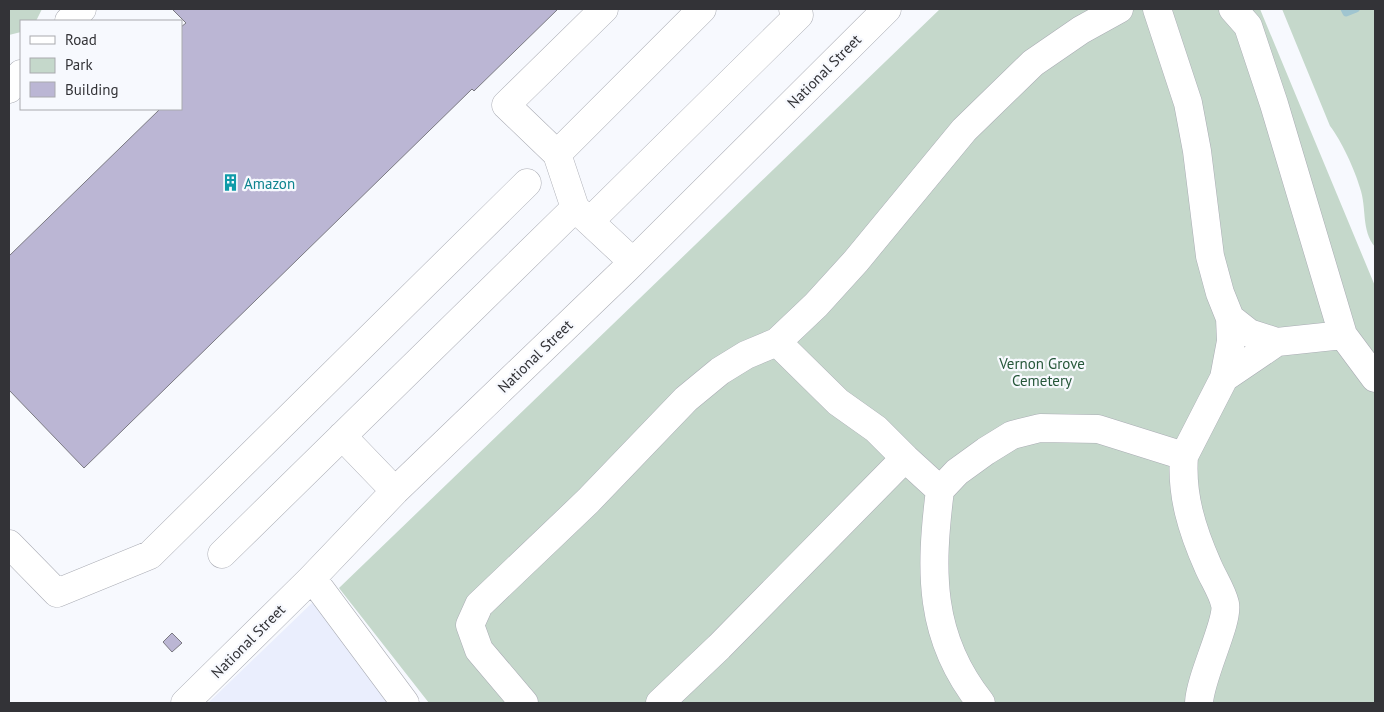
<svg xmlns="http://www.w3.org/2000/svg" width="1384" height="712" font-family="'PT Sans',sans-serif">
  <rect width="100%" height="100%" fill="#f7f9fe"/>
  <!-- built -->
  <path fill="#eaeefd" d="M313,602L391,703H208Z"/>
  <!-- green -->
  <path fill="#c5d8cb" d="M9,9H42L36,21H21V32L9,35Z
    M940,9H1260L1375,286V703H429L339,588Z
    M1282,9H1375V247C1361,230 1367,208 1360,188C1355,170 1341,140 1330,126Z"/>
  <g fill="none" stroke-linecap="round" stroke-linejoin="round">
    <!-- stream -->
    <path stroke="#a0c5d0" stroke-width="7" d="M1344,9L1346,13L1356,9"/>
  </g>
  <!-- building -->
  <path fill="#bbb6d4" stroke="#7a7981" d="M172,9H558L474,91L472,89L84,468L9,390V256L160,109H181V27L186,23Z
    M172,633L182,643L172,652L163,642Z"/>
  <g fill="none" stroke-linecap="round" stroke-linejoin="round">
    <defs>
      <path id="minor" d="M604,9L506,105L557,154L575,208L633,262
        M1157,9L1188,103L1197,151L1210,256L1220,293L1230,318L1231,341L1224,378L1277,342L1249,333L1230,318
        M1233,9L1248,26L1274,104L1343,335L1375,378
        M69,21L82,9
        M9,89L21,74
        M557,154L702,9
        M590,221L799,15L793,9
        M777,342L838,402L876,429L905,458
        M1277,342L1343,335
        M342,436L395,491
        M1184,456L1224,378
        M940,490C930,570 928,637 981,703
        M9,544L57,593L150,555L527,183
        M222,554L575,208
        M312,578L405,703
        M185,703L312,578L395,491L626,269L887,9
        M524,703L479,650L470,625L479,605L588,501L686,399L720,371L746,355L777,342L816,305L856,261L964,130L1033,63L1081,30L1119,9
        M660,703L719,647L905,458L940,490L957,472L986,451L1012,435L1040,428L1098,429L1184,456C1181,495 1192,530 1208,566C1213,578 1222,591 1225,604C1229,621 1200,677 1199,703"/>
    </defs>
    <!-- minor casing -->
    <use href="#minor" stroke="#aaacb4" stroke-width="29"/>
    <!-- minor -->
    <use href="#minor" stroke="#fff" stroke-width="28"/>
  </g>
  <!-- icons -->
  <defs>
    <symbol id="building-bare" viewBox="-9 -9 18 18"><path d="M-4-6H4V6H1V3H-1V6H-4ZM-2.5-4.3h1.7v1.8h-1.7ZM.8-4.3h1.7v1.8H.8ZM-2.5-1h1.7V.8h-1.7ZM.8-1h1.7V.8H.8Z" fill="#0f9aa8" stroke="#f7f9fe" stroke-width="2.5" paint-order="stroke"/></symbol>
  </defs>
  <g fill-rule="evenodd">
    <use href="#building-bare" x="218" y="170" width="25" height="25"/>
  </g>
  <g text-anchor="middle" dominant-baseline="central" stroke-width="4.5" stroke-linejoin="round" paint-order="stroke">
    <!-- street labels -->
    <g font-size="15" fill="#333337" stroke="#f7f9fe">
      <text transform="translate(824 71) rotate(-45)">National Street</text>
      <text transform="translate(535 356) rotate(-44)">National Street</text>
      <text transform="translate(248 641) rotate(-45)">National Street</text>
    </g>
    <!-- culture labels -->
    <g font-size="15" fill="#0d838f" stroke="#f7f9fe" text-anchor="start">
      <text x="244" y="183">Amazon</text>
    </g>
    <!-- park labels -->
    <g font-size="15" fill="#26573a" stroke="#f7f9fe">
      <text x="1042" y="363">Vernon Grove<tspan x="1042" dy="17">Cemetery</tspan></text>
    </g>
  </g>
  <!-- border -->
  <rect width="1384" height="712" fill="none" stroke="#333337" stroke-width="20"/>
  <!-- legend -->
  <rect x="20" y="20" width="162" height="90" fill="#f7f9fe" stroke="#a9aaae"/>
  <rect x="30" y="36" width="25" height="8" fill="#ffffff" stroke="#a9aaae"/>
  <text x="65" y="45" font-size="15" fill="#333337">Road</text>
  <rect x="30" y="58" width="25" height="15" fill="#c5d8cb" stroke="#a9aaae"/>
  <text x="65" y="70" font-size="15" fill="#333337">Park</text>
  <rect x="30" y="82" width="25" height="15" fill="#bbb6d4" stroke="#a9aaae"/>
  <text x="65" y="95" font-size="15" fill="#333337">Building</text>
</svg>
